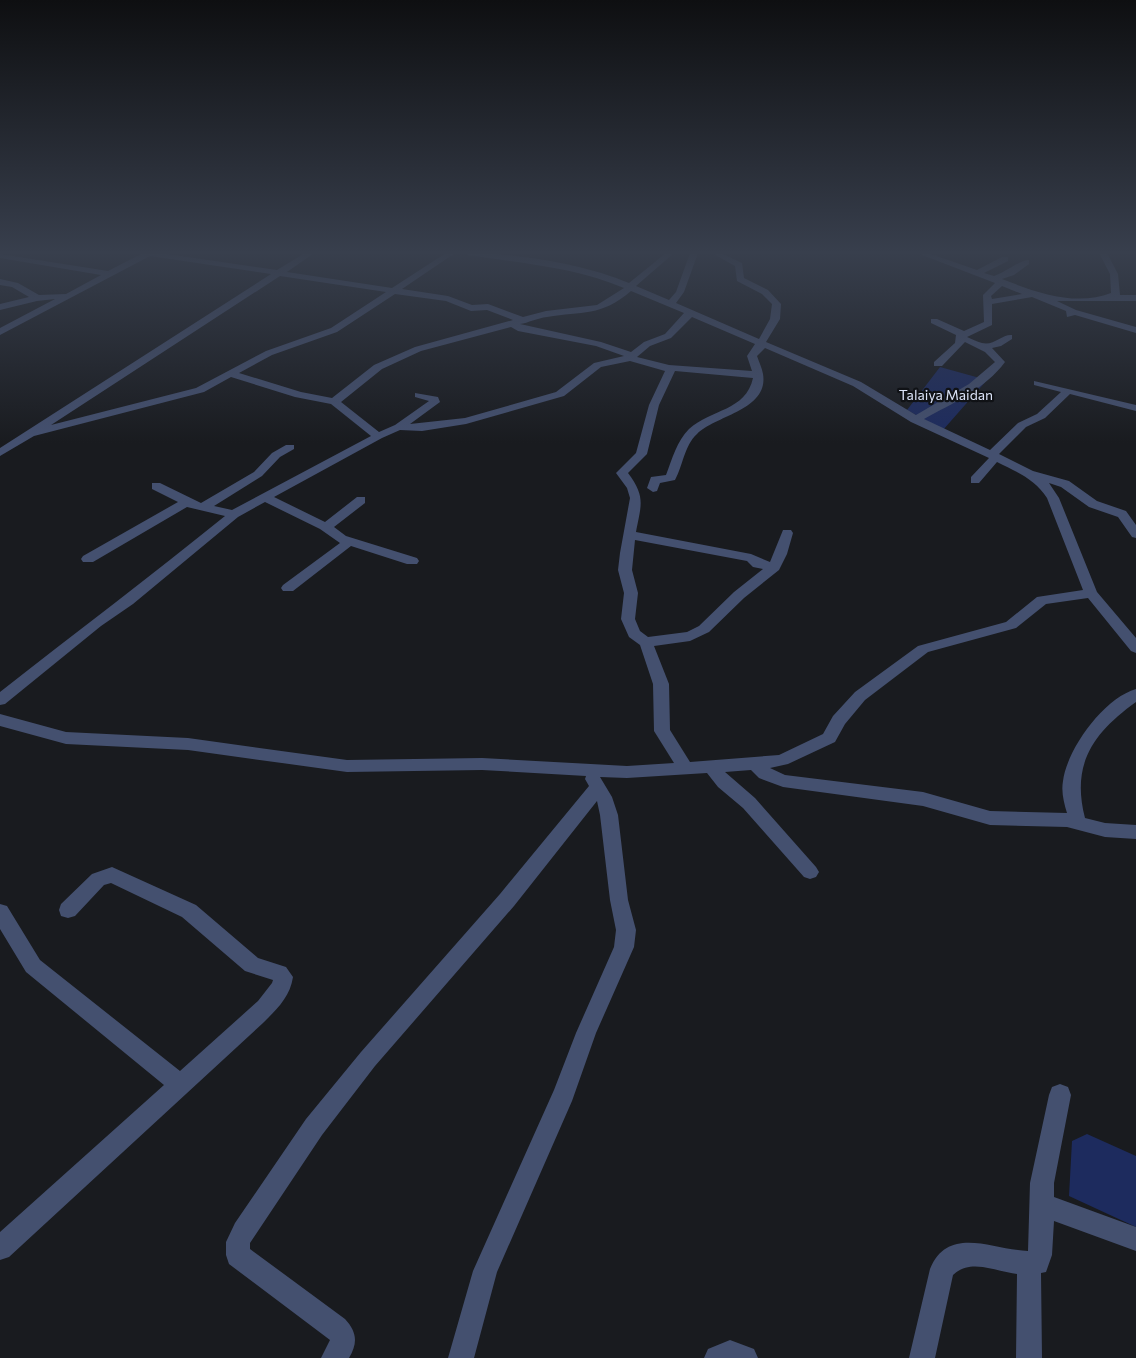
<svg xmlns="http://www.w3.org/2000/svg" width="1136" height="1358" font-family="Commissioner,sans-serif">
  <rect width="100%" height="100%" fill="#191b1f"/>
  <!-- green -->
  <path fill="#1d2b5e" d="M940,367L987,380L943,430L907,410Z
    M1087,1134L1136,1156V1227L1069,1196L1072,1141Z"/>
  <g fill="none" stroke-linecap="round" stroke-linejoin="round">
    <!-- minor -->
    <path fill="#44506f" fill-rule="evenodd" d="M143,253H160L277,270L305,253H314L287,272L392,288L446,253H455L402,289L448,296L472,305L488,304L523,317L546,311L597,305L624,288C576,267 520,263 468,255L464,253C515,253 582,263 629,283L666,253H674L636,286L669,300L676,292L690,253H698L684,292L676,303L759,339L770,319L772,304L762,294L737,281L735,266L712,253H721L742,263L744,278L768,290L781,304L780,319L766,342L861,382L916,415L969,384L995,362L985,352L965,342L942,366H934V362L955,343L956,335L931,323V319H937L964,331L984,322L983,295L995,283L917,253H928L977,270L1002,257H1008V261L984,273L994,276C1004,273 1020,260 1029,260V264L1014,275L1002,279C1035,292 1076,307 1111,293L1110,274L1099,253H1107L1118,274L1120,295H1136V301H1057L1076,310L1136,327V333L1075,315L1067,317L1066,311L1032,297L992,304V325L967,337C972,339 978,342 982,343C994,346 1002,334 1012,335V339L1001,346L992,348L1005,362C985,389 953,403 924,419L990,450L1018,423L1037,414L1061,392L1034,385V381L1136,405V411L1070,394L1045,418L1026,427L999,454L1033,471L1069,481L1097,501L1126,511L1136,525V538L1132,537L1118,517L1089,507L1061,487L1049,483L1059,498L1097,592L1136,638V653L1131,651L1088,598L1046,604L1016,628L928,652L865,700L845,724L835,742L788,764L770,768L785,775L923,792L990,811L1067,813C1064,803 1061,792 1063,781C1067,749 1104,698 1136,689V702C1093,733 1071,764 1085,818L1105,823L1136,825V839L1105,837L1067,827L990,825L923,806L783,787L759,778L751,770L725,772L755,798L816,867L819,872L816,877L810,879L804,877L743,808L718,787L707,773L627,778L600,777L612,797L618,815L628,900L636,930L634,947L596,1033L572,1101L497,1272L474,1358H448L473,1271L554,1090L576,1033L614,947L616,930L610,900L600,815L597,801L514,906L375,1066L322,1135L250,1243V1249L345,1319C357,1332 358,1343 349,1358H321L330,1340L229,1264L226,1255V1242L235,1223L306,1119L361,1052L500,894L589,786L585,779L586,776L482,770L347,772L188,750L66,744L0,726V714L66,732L188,738L347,760L482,758L627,766L674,763L654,731L653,684L640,645L629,637L621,619L624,593L618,570L620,553L630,498L627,488L616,473L636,453L649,405L665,371L630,361L601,367L564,396L466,424L422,431L400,430L382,438L274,497L325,522L357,497H365V503L334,527L346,536L417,558L419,561L417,564H407L351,546L293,591H283L281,588L283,585L340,543L320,529L265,502L238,517L133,604L101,626L5,704L0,705V692C75,633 151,576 225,516L187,507L93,562H83L81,559L83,556L178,502L152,489V483H160L201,503L254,472L272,453L286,445H294V449L280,457L262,476L214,506L232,510L371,436L331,404L295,397L231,377L204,392L34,436L0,456V448L271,274L150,256L0,335V328L55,299L37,301L0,310V304L29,297L12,287L0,285V279L18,283L39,295L66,294L101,275L0,258V254L108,271ZM280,276L386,292L331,328L266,351L196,388L51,425ZM1002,286L1022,294L992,299L991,296ZM631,291L684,313L665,334L644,342L631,352L601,342L520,324C528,323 537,318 547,317C582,311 601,317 631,291ZM395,294L446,301L471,311L487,310L513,320L415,347L374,365L332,398L301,392L239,373L272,355L337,332ZM692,317L755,344L747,356L752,371L669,365L637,357L650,346L671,338ZM511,327L518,331L596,346L624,356L594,363L556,392L465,418L410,424L440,402L438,397L415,393V397L429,401L395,425L379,432L341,402L382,369L421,351ZM765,348L853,386L911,422L989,458L971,477V483H979L997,462C1017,472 1035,479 1047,498L1083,590L1037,597L1006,622L918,646L855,692L833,716L823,734L779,755L690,762L670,730L669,684L654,646L690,641L709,632L744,598L779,570L787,554L793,533L791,530H783L770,562L751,554L636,532C641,505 646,497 628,473L647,454L659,405L675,371L753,378C746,411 711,409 689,429C677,441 672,459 666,475L651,477L647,488L653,492L657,491L660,483L675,480C683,466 684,446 697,434C716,415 769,410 763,374C762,368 759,362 757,356ZM635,540L747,561L753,567L763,569L734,592L699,626L687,632L648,637L640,631L635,619L638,593L632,570Z
      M112,867L196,905L258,958L286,967L293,977C290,997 277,1009 263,1023L9,1257L0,1260V1232L164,1085L26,972L0,929V904L7,906L40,960L180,1071L258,1001L272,983L273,980L245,971L182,917L111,883L104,885L75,916L68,918L61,916L59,910L61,904L92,874Z
      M1060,1084L1068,1087L1071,1095L1054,1183V1197L1136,1227V1251L1054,1221L1052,1255L1046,1272L1041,1273L1042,1358H1016L1017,1274C995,1271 970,1258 953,1275L935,1358H909L930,1269C948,1224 994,1250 1028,1251L1030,1183L1049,1095L1052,1087Z
      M730,1340L754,1349L758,1358H704L708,1349Z"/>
  </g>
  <!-- sky -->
  <linearGradient id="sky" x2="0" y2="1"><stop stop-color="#0e0f11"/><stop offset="0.57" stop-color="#383f4d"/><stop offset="1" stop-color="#383f4d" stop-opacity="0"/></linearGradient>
  <rect width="1136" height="443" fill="url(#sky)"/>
  <g text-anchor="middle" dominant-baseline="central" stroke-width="4.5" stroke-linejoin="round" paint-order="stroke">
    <!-- far-park labels -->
    <g font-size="14" fill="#dbe3f8" stroke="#101216">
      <text x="946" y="394">Talaiya Maidan</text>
    </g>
  </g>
</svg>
